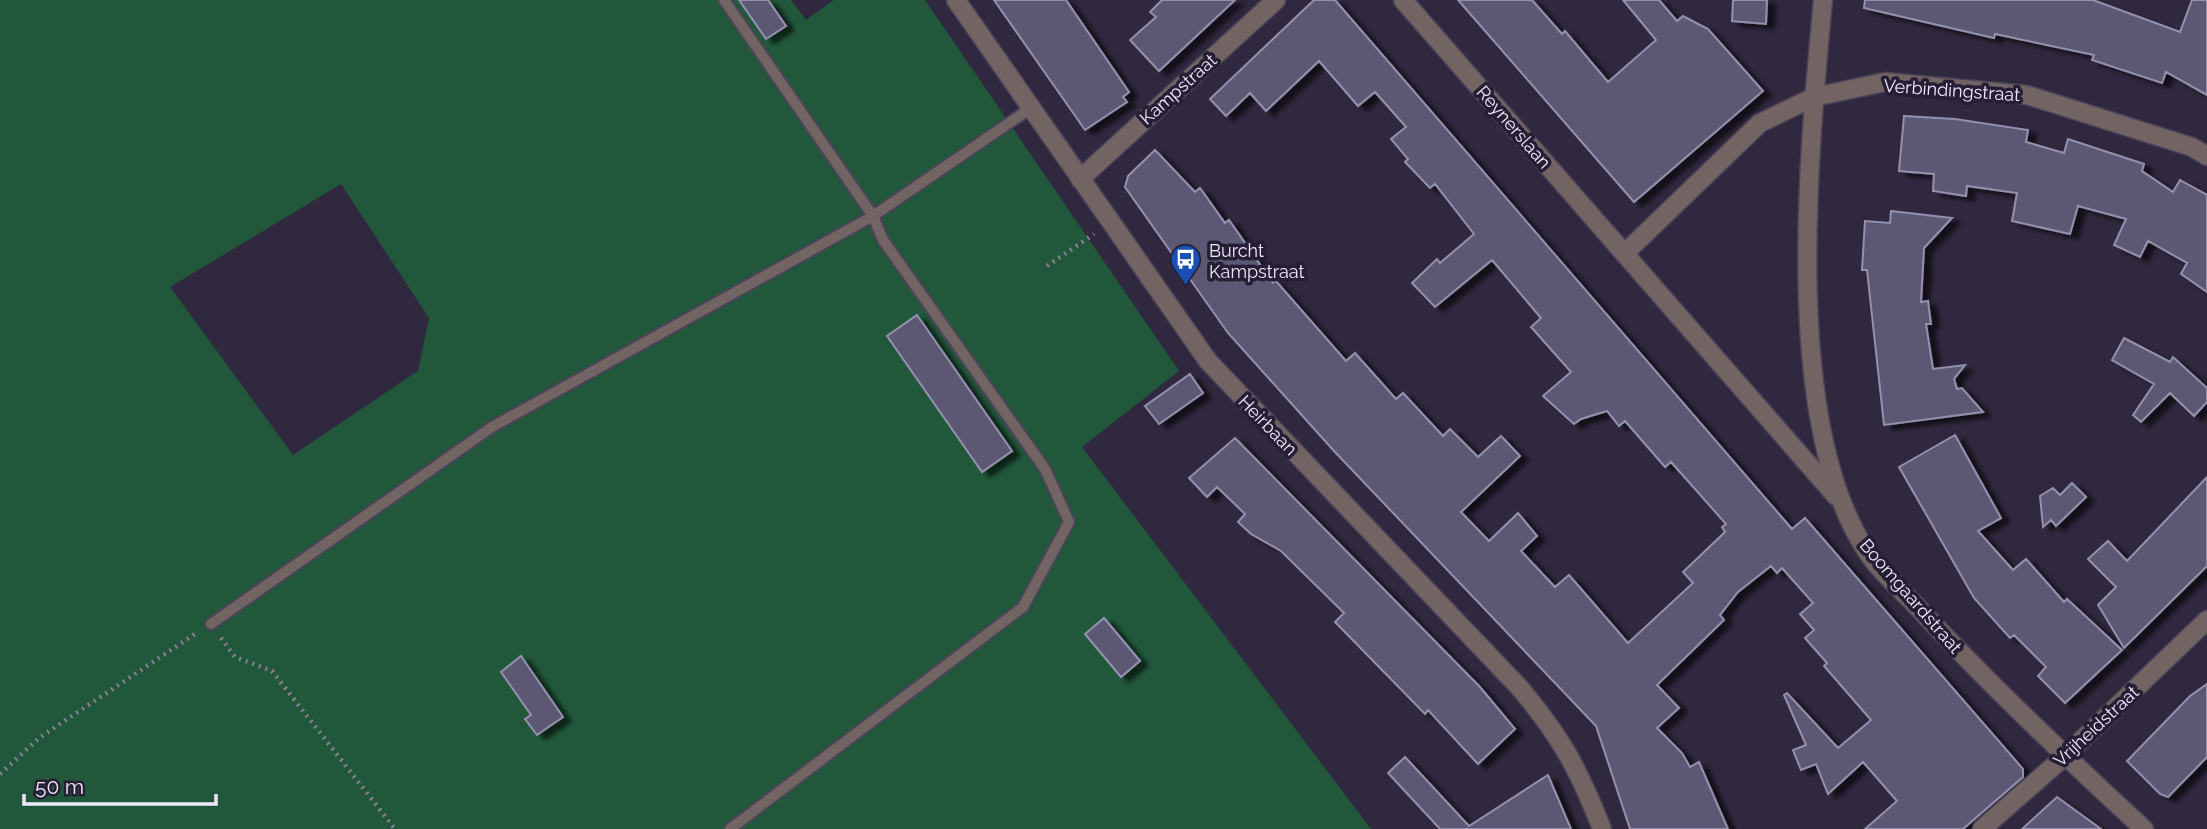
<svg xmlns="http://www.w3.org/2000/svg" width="2207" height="829" font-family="Raleway,sans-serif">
  <defs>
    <filter id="shadow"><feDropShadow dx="8" dy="4.5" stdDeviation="2" flood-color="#0009"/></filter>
  </defs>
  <rect width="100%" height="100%" fill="#30283e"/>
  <!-- green -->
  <path fill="#21583c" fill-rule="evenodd" d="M0,0H791L806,20L834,0H925L1179,371L1082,447L1371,829H0ZM341,184L429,318L418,371L293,455L170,287Z"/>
  <!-- building -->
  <path fill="#5c5973" stroke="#9490ad" stroke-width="2" filter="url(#shadow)" d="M739,0H768L786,26L766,39Z
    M994,0H1066L1129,92L1123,97L1127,102L1085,130Z
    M1162,0H1235L1159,71L1130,40L1156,17L1150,12Z
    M1314,0H1335L1792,529L1805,518L2023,769V777L1963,829H1865L1897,801L1863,762L1828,794L1816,764L1801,770L1793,750L1806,745L1784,695L1787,693L1838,748L1871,720L1824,666L1827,663L1805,638L1814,630L1800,614L1813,603L1782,568L1777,573L1771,566L1738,592L1720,615L1724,620L1657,685L1679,708L1657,728L1682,753L1690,767L1699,762L1728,829H1630L1596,726L1334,451L1228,333L1125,187L1128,176L1155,150L1195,192L1200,188L1225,223L1229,220L1273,283L1276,281L1346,361L1355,353L1396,399L1403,393L1443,436L1450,429L1478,457L1501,436L1520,456L1461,512L1489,541L1518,513L1537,536L1521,551L1555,587L1569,575L1628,643L1693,583L1683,572L1725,532L1722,527L1726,524L1671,462L1665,467L1625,421L1619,426L1607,411L1581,419L1574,424L1543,396L1571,372L1531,327L1541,318L1492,260L1435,307L1412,283L1437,259L1440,263L1474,234L1435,184L1430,188L1405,162L1408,159L1391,139L1406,127L1375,92L1358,106L1319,61L1266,111L1250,93L1226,116L1210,99Z
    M1458,0H1532L1562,34L1565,31L1608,82L1656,40L1623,0H1659L1677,21L1683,16L1708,29L1763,91L1634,202Z
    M1733,0H1767L1766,24L1732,21Z
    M1865,0H2093L2180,32L2192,0H2207V95L2166,72L2162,83L2092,60L2094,55L1995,34L1994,38L1864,8Z
    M1904,116L1955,119L2028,130L2026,142L2064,153L2068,139L2144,164L2142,171L2173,192L2180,180L2207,195V292L2181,274L2187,263L2148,241L2140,257L2114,245L2126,219L2078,206L2070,234L2012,221L2017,193L1967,186L1966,196L1933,191L1934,174L1899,171Z
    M1891,211L1952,218L1924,248L1921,302L1928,301L1931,324H1926L1933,369L1965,365L1954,379L1957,389L1962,388L1983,412L1884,425L1867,270H1862L1865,221L1890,223Z
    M917,315L1012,451L982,472L887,336Z
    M2124,338L2170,362L2173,357L2207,388V402L2194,416L2170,393L2141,422L2133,415L2154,384L2112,360Z
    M1190,374L1203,393L1159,424L1145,406Z
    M1955,435L2001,518L1978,531L2013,570L2026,559L2064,602L2067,599L2122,650L2065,703L2038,676L2046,667L2014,635L2010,638L1974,598L1899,467Z
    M1235,438L1480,687L1515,729L1478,764L1428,710L1425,714L1335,622L1344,613L1281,551L1251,534L1238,522L1245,514L1217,487L1207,497L1189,478Z
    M2207,477V566L2124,648L2098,605L2116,587L2088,559L2108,541L2127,561Z
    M2072,483L2086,497L2056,526L2051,520L2043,527L2040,496L2053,488L2060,495Z
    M1104,618L1140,661L1121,677L1085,634Z
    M521,656L563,717L537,735L525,719L531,715L501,672Z
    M2207,684V757L2168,797L2160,794L2127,761L2190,696Z
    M1405,757L1469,826L1548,775L1571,829H1440L1388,773Z
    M2057,797L2101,829H2022Z"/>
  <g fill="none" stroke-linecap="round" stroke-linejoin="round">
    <defs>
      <path id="service" d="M724,0L873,216L883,240L1045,469L1069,522L1023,607L730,829
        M211,624L492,427L873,216L1031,108"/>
      <path id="minor" d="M1403,0L1836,496
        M1823,0C1809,151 1782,416 1864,547C1879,572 1905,593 1924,614C1994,689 2069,760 2144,829
        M1080,179L1276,0
        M1625,253L1760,123L1814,97L1885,82L2027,95L2192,147L2207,156
        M1982,829L2065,756L2207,620"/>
      <path id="tertiary" d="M956,0L1208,361L1519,687C1561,737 1578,768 1602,829"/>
    </defs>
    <!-- service casing -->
    <use href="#service" stroke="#4b4358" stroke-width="14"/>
    <!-- minor casing -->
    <use href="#minor" stroke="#4b4358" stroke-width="21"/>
    <!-- tertiary casing -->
    <use href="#tertiary" stroke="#4b4358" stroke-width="21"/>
    <!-- path -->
    <path stroke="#888194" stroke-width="4.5" stroke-dasharray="2 5" stroke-linecap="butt" d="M1047,266L1094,234
      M221,638L235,657L272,671L395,829
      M0,774L39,738L198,632"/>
    <!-- service -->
    <use href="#service" stroke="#726463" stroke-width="10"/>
    <!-- minor -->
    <use href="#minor" stroke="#726463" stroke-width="18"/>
    <!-- tertiary -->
    <use href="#tertiary" stroke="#726463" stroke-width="18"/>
  </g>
  <!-- icons -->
  <defs>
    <symbol id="bus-pin" viewBox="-11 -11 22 30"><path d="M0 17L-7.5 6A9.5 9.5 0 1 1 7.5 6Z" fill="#1a4fb4" stroke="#261e34"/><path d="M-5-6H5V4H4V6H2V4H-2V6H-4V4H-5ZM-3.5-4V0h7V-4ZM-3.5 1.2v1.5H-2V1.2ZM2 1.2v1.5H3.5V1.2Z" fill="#fff"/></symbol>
  </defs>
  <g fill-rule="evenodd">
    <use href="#bus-pin" x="1168" y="242" width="35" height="47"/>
  </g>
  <g text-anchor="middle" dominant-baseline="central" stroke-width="7" stroke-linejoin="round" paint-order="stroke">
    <!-- street labels -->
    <g font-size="18" fill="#efeaf9" stroke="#261e34">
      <text transform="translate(1178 89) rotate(-42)">Kampstraat</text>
      <text transform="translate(1952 90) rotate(4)">Verbindingstraat</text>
      <text transform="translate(1514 127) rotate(49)">Reynerslaan</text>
      <text transform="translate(1268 425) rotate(46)">Heirbaan</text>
      <text transform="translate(1911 596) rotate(49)">Boomgaardstraat</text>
      <text transform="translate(2096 726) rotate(-43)">Vrijheidstraat</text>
    </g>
    <!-- poi labels -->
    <g font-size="18" fill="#efeaf9" stroke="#261e34" text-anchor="start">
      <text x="1209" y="250">Burcht<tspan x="1209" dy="21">Kampstraat</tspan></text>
    </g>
  </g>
  <!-- scale -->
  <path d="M24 794v10h192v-10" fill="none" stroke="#efeaf9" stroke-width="3.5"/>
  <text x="35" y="794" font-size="21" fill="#efeaf9" stroke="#261e34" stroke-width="5" paint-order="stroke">50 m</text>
</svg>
